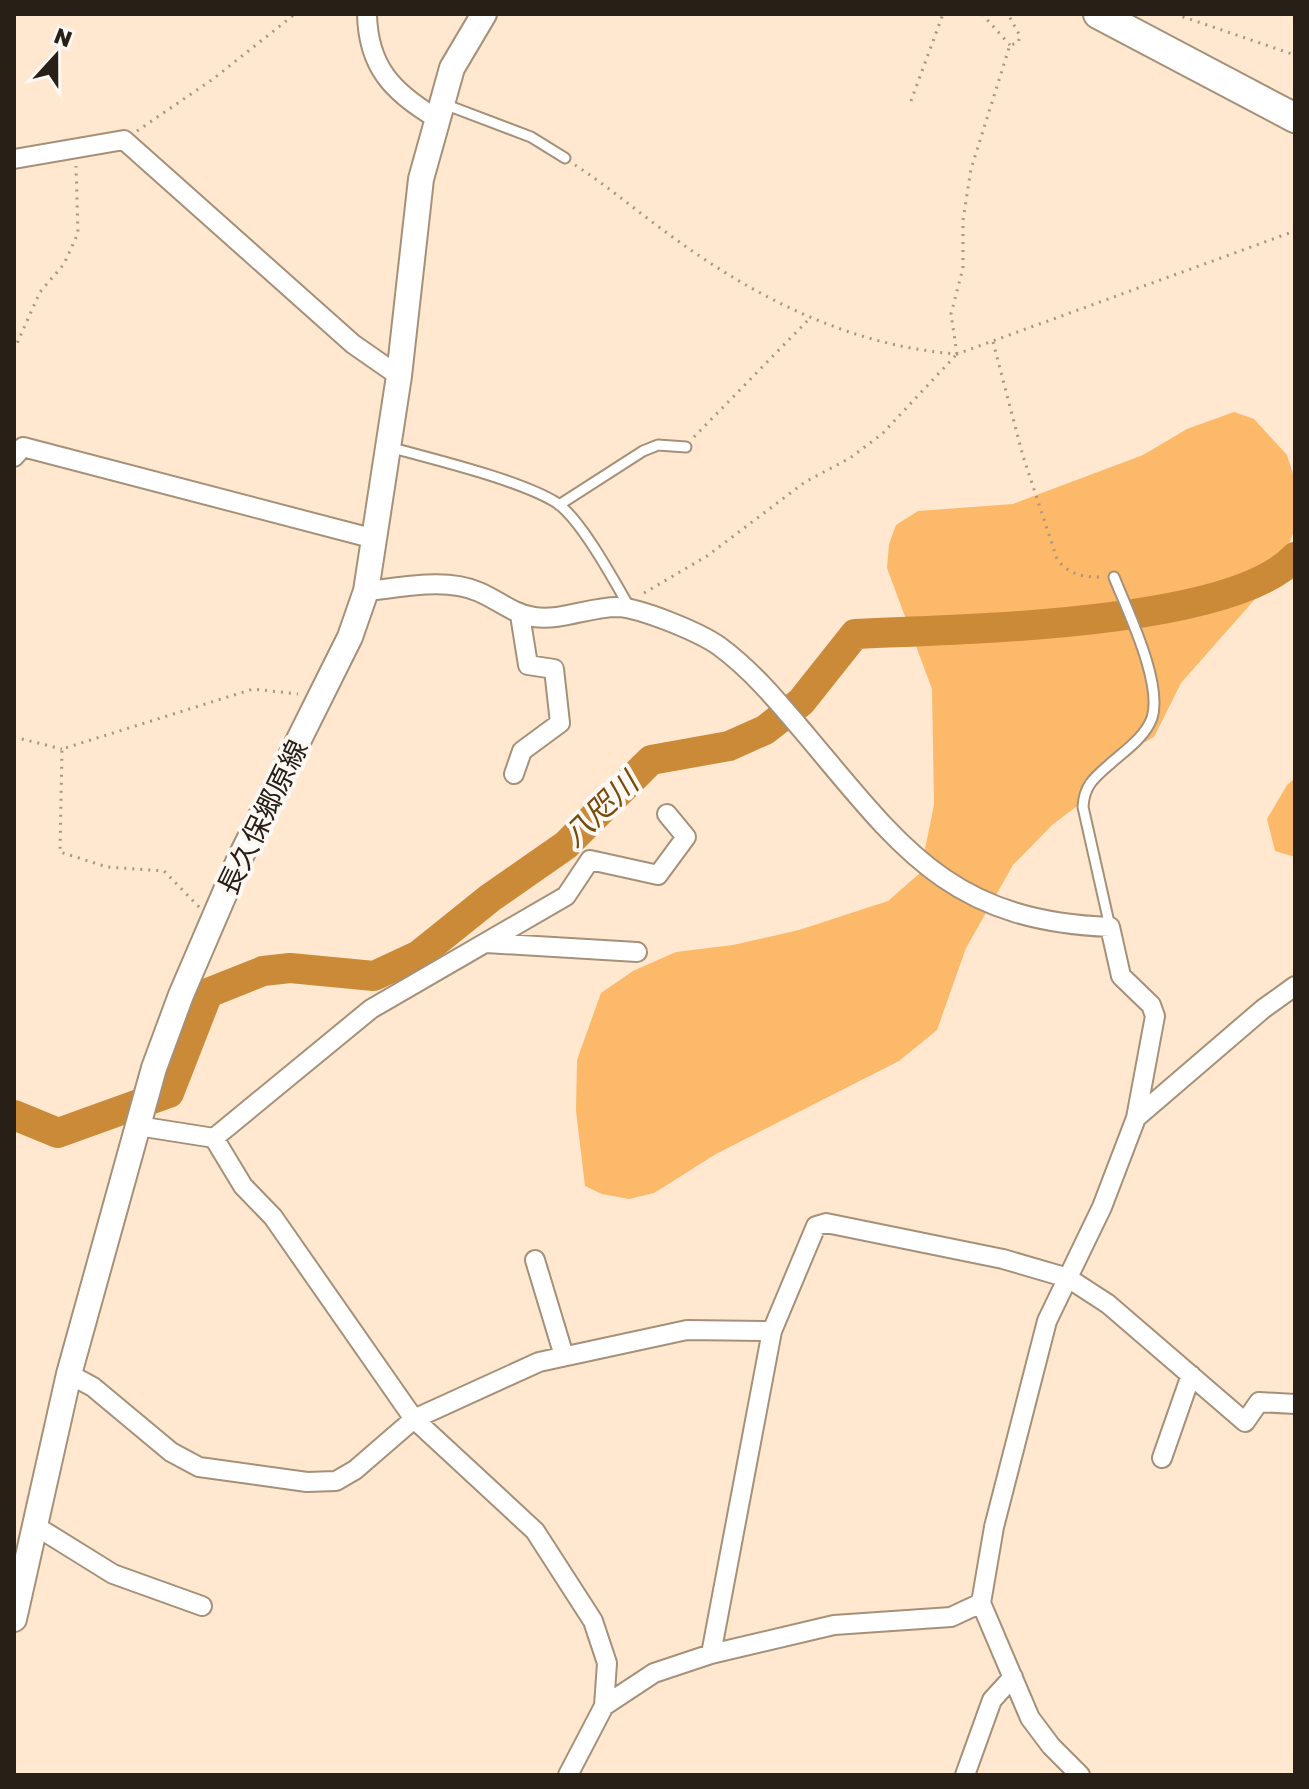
<svg xmlns="http://www.w3.org/2000/svg" width="1309" height="1789" font-family="'Golos Text','Noto Sans JP',sans-serif">
  <rect width="100%" height="100%" fill="#ffe8cf"/>
  <!-- green -->
  <path fill="#fcb969" d="M1234,412L1254,419L1287,455L1295,480L1294,531L1277,574L1181,683L1154,737L1121,755L1085,800L1052,825L1013,865L966,948L937,1030L899,1061L716,1154L654,1193L629,1199L602,1194L585,1186L576,1111L577,1060L601,993L633,971L676,952L733,945L799,930L888,901L920,873L934,805L932,689L887,568L889,544L896,525L918,511L1013,504L1143,455L1187,429Z
    M1295,778V857L1275,851L1267,819L1287,785Z"/>
  <g fill="none" stroke-linecap="round" stroke-linejoin="round">
    <!-- river -->
    <path stroke="#cb8a37" stroke-width="30" d="M14,1115L58,1133L169,1093L208,993L263,971L290,968L374,976L419,955L490,898L566,845L651,760L729,746L765,730L801,702L855,634C953,629 1229,627 1295,557"/>
    <defs>
      <path id="service" d="M444,104L531,137L565,158
        M389,447C432,459 521,480 557,503C581,520 612,577 627,603
        M559,505L643,451L658,445L686,447
        M1110,927L1083,807C1084,785 1095,777 1111,763C1126,750 1145,737 1152,718C1163,683 1127,610 1114,577"/>
      <path id="minor" d="M367,14C368,66 392,92 436,118
        M14,159L124,140L353,344L399,376
        M14,457L23,447L375,539
        M366,591C401,588 445,577 479,592C498,600 513,614 534,617C561,621 590,607 617,607C641,608 699,632 719,646C753,671 780,704 807,736C902,849 951,921 1110,927L1121,976L1151,1005L1155,1016L1136,1118
        M514,774L522,751L560,723L554,669L528,665L520,615
        M486,943L637,952
        M138,1126L214,1138L243,1186L273,1217L414,1419L535,1531L593,1621L607,1663L604,1706L568,1775
        M214,1138L371,1009L566,896L590,860L658,875L686,837L667,814
        M535,1260L564,1356
        M69,1374L93,1387L171,1452L199,1467L307,1482L336,1481L355,1470L414,1419L539,1362L687,1330L772,1331
        M1162,1458L1191,1375
        M34,1525L113,1574L202,1606
        M981,1603L1030,1718L1051,1746L1080,1775
        M711,1654L772,1331L816,1226L826,1223L1003,1259L1068,1278L1108,1304L1245,1422L1259,1402L1295,1404
        M604,1706L654,1673L711,1654L834,1625L951,1617L981,1603L994,1527L1047,1321L1102,1207L1136,1118L1263,1009L1295,986
        M965,1775L992,1700L1013,1677"/>
      <path id="secondary" d="M14,1619L69,1374L154,1068L181,995L239,860L350,637L366,591L399,376L421,179L452,68L484,14"/>
      <path id="primary" d="M1098,14L1295,118"/>
    </defs>
    <!-- service casing -->
    <use href="#service" stroke="#a59079" stroke-width="13"/>
    <!-- minor casing -->
    <use href="#minor" stroke="#a59079" stroke-width="22"/>
    <!-- secondary casing -->
    <use href="#secondary" stroke="#a59079" stroke-width="28"/>
    <!-- primary casing -->
    <use href="#primary" stroke="#a59079" stroke-width="32"/>
    <!-- path -->
    <path stroke="#a79684" stroke-width="3" stroke-dasharray="2 6" stroke-linecap="butt" d="M982,14L1010,45
      M1175,14L1295,55
      M911,101L943,14
      M137,131L213,79L295,14
      M575,165C606,185 633,208 663,230C750,295 848,346 957,354L1295,231
      M993,342L1023,456L1057,559C1068,574 1082,577 1100,577
      M14,350L40,292L64,264L78,233L76,166
      M957,354L951,314L963,268V220L971,169L1010,45L1018,43L1020,36L1008,14
      M694,437L811,317
      M644,593L707,556L805,482L850,458L882,434L957,354
      M14,737L62,749
      M199,907L164,871L107,867L60,852L62,749L253,689L298,694"/>
    <!-- service -->
    <use href="#service" stroke="#fff" stroke-width="9"/>
    <!-- minor -->
    <use href="#minor" stroke="#fff" stroke-width="18"/>
    <!-- secondary -->
    <use href="#secondary" stroke="#fff" stroke-width="24"/>
    <!-- primary -->
    <use href="#primary" stroke="#fff" stroke-width="28"/>
  </g>
  <g text-anchor="middle" dominant-baseline="central" stroke-width="8" stroke-linejoin="round" paint-order="stroke">
    <!-- street labels -->
    <g font-size="28" fill="#282017" stroke="#fdf8f3">
      <text transform="translate(262 817) rotate(-64)">長久保郷原線</text>
    </g>
    <!-- water labels -->
    <g font-size="30" font-style="italic" fill="#764b0b" stroke="#fdf8f3">
      <text transform="translate(600 809) rotate(-44)">八咫川</text>
    </g>
  </g>
  <!-- border -->
  <rect width="1309" height="1789" fill="none" stroke="#282017" stroke-width="32"/>
  <!-- north arrow -->
  <g transform="translate(56 56) rotate(21)" stroke="#fdf8f3" stroke-width="6" paint-order="stroke">
  <path d="M0-6L14 30L0 20L-14 30Z" fill="#282017"/>
  <text y="-12" font-size="22" font-weight="bold" text-anchor="middle" fill="#282017">N</text>
  </g>
</svg>
